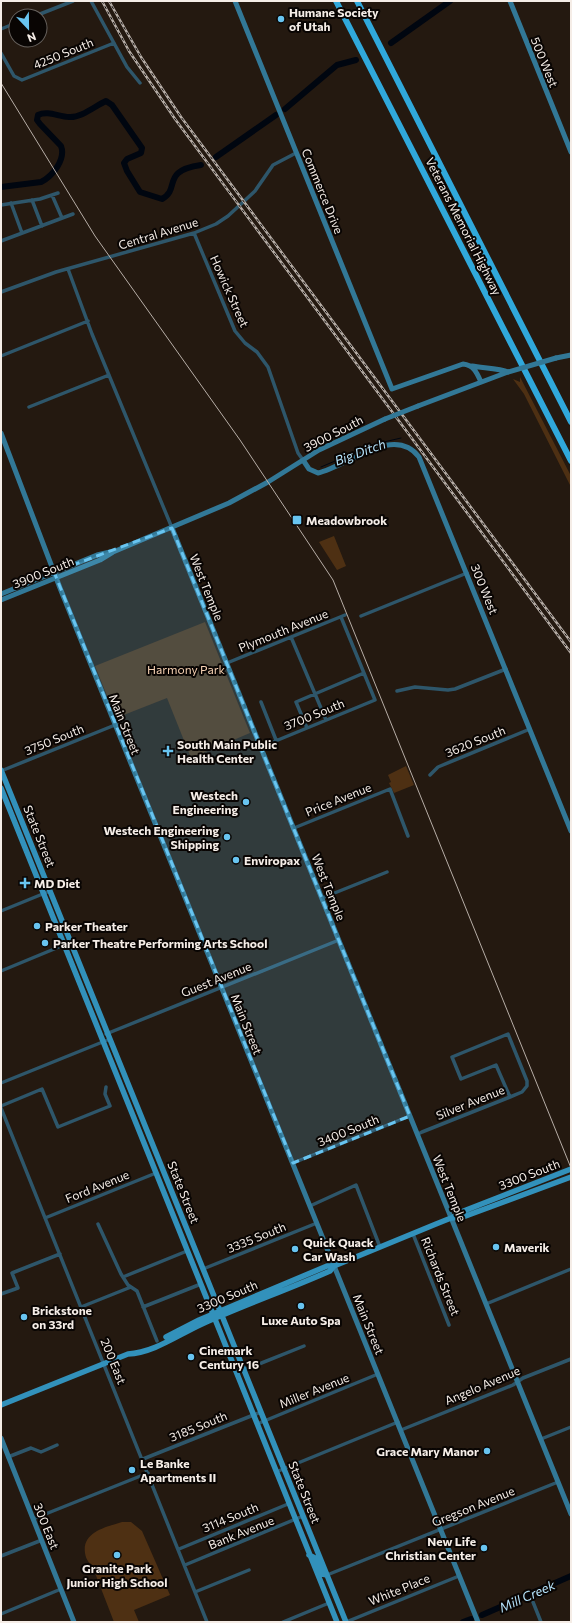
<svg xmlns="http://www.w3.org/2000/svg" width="572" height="1623" font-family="Commissioner,sans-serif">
  <rect width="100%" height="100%" fill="#241910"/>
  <!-- green -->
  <path fill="#4e3013" d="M520,377L571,476V487L524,394L513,379L520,382Z
    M334,536L346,566L337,570L319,542Z
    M205,622L250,733L191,758L167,698L116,718L95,666Z
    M406,766L414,785L394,793L389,783L391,782L388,775Z
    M122,1522H131L142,1531L170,1595L134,1610L139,1622H114L95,1573L96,1568C90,1565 86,1560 85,1553C82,1532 106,1527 122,1522Z"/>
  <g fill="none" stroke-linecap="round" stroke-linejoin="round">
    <!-- stream -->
    <path stroke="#000610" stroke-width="1" d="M321,467L375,444L401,438"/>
    <!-- river -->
    <path stroke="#000610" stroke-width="6" d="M391,43L450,1
      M285,109L337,65L356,60
      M216,157L276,115
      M1,187L41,182C53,176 66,159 61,146L40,124L37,120L38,115C48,110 59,117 69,117C81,118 95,106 106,101L112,105L142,148L141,153L127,159L124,163L127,171L140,192L162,199C181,189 160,171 201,165
      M482,1615L571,1576
      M463,1622L471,1619"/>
    <!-- street -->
    <path stroke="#2e566a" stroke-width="3.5" d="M91,1L127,67L140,83
      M35,16L73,1
      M1,29L16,23
      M1,53L14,76L22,80L114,43
      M52,195L62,218
      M32,200L42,226
      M11,203L22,233
      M1,205L40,199L58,193
      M194,233L235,331L245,343L257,352L268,367L298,453L303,460
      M1,241L73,214
      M68,269L92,334L172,528
      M1,292L56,272L194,233L216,224L228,216L255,191L273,165L296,153
      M1,356L88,321
      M29,407L109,375
      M361,616L467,573
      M291,637L326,720
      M227,663L345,615
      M397,691L415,687L448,690L455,689L506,669
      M261,702L276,740
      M307,728L296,702L364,673
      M261,747L375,700L341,617
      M1,771L115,725
      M430,775L438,767L530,729
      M294,828L390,789L408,836
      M322,898L387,872
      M1,911L50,891
      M1,971L71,942
      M106,1034L339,940
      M1,1083L110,1039
      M1,1106L42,1089L58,1127L110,1106L105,1094L106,1087
      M1,1108L207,1622
      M418,1134L422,1132L510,1097L522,1092L527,1086V1081L508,1034L452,1057L461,1079L496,1065L510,1097
      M293,1163L410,1116
      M310,1206L356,1185L380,1247
      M45,1218L156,1173
      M98,1224L121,1274L128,1285L137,1291L157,1341
      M413,1234L449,1325
      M203,1269L317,1223
      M123,1277L187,1251
      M1,1294L18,1288L12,1273L60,1254
      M486,1304L571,1269
      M81,1307L131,1287
      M143,1307L201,1284
      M244,1370L304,1346
      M257,1424L378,1374
      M401,1430L513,1385L523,1378L571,1359
      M541,1439L571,1427
      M8,1457L31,1448L41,1452L57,1445
      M143,1459L261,1412
      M276,1472L398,1422
      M33,1519L148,1473
      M179,1549L288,1504
      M1,1556L42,1540
      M185,1565L303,1516
      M327,1575L558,1482
      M195,1592L249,1570
      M533,1602L541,1622
      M1,1614L61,1589
      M283,1622L329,1603
      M346,1622L459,1576"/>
    <!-- secondary -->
    <path stroke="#327897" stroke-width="5" d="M235,1L392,389L463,364C474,365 477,373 481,382
      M510,1L571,152
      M556,358L571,355
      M472,366C482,368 500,368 508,372
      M418,406L508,372
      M1,433L60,588L478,1622
      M303,460L309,469L318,473C348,466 394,424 419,457L571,831
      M172,528L571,1514
      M1,594L97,555L110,552
      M1,600L100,560L113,552L229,503L268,482L319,450L385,419
      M1,1438L74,1622"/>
    <!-- primary -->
    <path stroke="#3291bb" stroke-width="5.5" d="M1,770L346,1622
      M1,788L337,1622
      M453,1217L461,1212L571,1169
      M166,1337L199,1320L327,1266H334
      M1,1405L128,1354C153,1353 178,1335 202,1324C244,1305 287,1290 330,1271L334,1266L436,1224L451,1218L463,1217L571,1177
      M309,1555L315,1558L322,1574L327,1575"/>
    <!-- highway -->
    <path stroke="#30a8db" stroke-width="6" d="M336,1L571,461
      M357,1L571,422"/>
    <!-- tram -->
    <path stroke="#b7aea7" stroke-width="1" d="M1,83L95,236L240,440L333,580L571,1168"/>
    <defs>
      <path id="rail" d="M102,1L129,51L175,119L571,653
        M109,1L141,57L181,117L571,642"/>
    </defs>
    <!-- rail casing -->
    <use href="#rail" stroke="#b7aea7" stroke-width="2.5"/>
    <!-- rail -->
    <use href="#rail" stroke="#090503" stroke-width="1" stroke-dasharray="3" stroke-linecap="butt"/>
    <!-- secondary-bridge -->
    <path stroke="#327897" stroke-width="5" d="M508,372L556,358
      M385,419L418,406"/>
  </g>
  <!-- marked area -->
  <path fill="#68c4f0" fill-opacity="0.2" stroke="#68c4f0" stroke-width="3" stroke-dasharray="8 5" stroke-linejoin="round" d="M172,528L410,1116L293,1163L54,572Z"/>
  <!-- markers -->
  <g fill="#68c4f0" stroke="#090503" stroke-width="1.5">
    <circle cx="281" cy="19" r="4"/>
    <rect x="292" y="515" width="10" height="10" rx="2"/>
    <path d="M166 745h4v4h4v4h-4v4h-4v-4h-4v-4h4z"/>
    <circle cx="246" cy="802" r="4"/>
    <circle cx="227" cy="837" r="4"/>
    <circle cx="236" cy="860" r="4"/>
    <path d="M23 877h4v4h4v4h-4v4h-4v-4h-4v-4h4z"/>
    <circle cx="37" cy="926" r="4"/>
    <circle cx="45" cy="943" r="4"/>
    <circle cx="496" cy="1247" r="4"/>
    <circle cx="295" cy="1249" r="4"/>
    <circle cx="301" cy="1306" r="4"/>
    <circle cx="24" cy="1317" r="4"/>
    <circle cx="191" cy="1357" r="4"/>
    <circle cx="487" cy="1451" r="4"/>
    <circle cx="132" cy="1470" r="4"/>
    <circle cx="484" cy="1548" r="4"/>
    <circle cx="117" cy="1555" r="4"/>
  </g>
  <g text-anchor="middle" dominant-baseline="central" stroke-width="4" stroke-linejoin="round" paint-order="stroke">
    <!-- poi labels -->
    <g font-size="12" font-weight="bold" fill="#f5ede7" stroke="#090503" text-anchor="start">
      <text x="289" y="12">Humane Society<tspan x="289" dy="14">of Utah</tspan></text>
      <text x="306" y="520">Meadowbrook</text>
      <text x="177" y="744">South Main Public<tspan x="177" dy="14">Health Center</tspan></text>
      <text x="238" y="795" text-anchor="end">Westech<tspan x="238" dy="14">Engineering</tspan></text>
      <text x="219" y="830" text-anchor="end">Westech Engineering<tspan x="219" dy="14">Shipping</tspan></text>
      <text x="244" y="860">Enviropax</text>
      <text x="34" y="883">MD Diet</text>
      <text x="45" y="926">Parker Theater</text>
      <text x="53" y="943">Parker Theatre Performing Arts School</text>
      <text x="303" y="1242">Quick Quack<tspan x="303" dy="14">Car Wash</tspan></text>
      <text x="504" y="1247">Maverik</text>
      <text x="32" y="1310">Brickstone<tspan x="32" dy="14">on 33rd</tspan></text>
      <text x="301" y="1320" text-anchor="middle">Luxe Auto Spa</text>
      <text x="199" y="1350">Cinemark<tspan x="199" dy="14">Century 16</tspan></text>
      <text x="479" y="1451" text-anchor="end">Grace Mary Manor</text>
      <text x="140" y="1463">Le Banke<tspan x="140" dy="14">Apartments II</tspan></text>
      <text x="476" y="1541" text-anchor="end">New Life<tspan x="476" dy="14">Christian Center</tspan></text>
      <text x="117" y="1568" text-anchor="middle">Granite Park<tspan x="117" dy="14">Junior High School</tspan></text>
    </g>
    <!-- street labels -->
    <g font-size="12" fill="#f5ede7" stroke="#090503">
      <text transform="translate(63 53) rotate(-22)">4250 South</text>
      <text transform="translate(545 62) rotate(68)">500 West</text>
      <text transform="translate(323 191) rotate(68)">Commerce Drive</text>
      <text transform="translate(464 226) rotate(63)">Veterans Memorial Highway</text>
      <text transform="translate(158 233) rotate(-17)">Central Avenue</text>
      <text transform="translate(230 291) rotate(66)">Howick Street</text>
      <text transform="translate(333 433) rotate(-27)">3900 South</text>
      <text transform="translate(43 572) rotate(-22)">3900 South</text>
      <text transform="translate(207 587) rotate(68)">West Temple</text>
      <text transform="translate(485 589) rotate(68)">300 West</text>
      <text transform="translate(283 630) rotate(-22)">Plymouth Avenue</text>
      <text transform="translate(314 714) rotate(-22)">3700 South</text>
      <text transform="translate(125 724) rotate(68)">Main Street</text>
      <text transform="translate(54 739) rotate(-22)">3750 South</text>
      <text transform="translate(475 741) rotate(-22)">3620 South</text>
      <text transform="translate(338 799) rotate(-22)">Price Avenue</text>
      <text transform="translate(40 836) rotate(68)">State Street</text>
      <text transform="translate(329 887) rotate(68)">West Temple</text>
      <text transform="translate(216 979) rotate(-22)">Guest Avenue</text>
      <text transform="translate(247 1024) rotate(68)">Main Street</text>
      <text transform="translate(470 1102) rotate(-22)">Silver Avenue</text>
      <text transform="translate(348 1130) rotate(-22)">3400 South</text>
      <text transform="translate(529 1174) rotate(-21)">3300 South</text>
      <text transform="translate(97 1186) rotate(-22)">Ford Avenue</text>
      <text transform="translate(450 1188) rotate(68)">West Temple</text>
      <text transform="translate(184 1192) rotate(68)">State Street</text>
      <text transform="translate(256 1237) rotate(-22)">3335 South</text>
      <text transform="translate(441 1276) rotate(68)">Richards Street</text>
      <text transform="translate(227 1296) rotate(-23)">3300 South</text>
      <text transform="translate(369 1324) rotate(68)">Main Street</text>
      <text transform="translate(114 1361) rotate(68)">200 East</text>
      <text transform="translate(482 1385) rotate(-23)">Angelo Avenue</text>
      <text transform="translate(314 1390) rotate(-22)">Miller Avenue</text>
      <text transform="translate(198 1426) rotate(-22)">3185 South</text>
      <text transform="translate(305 1492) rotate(68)">State Street</text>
      <text transform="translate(473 1506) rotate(-22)">Gregson Avenue</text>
      <text transform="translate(230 1517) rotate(-22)">3114 South</text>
      <text transform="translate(47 1526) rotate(68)">300 East</text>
      <text transform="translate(241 1532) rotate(-22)">Bank Avenue</text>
      <text transform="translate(399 1589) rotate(-22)">White Place</text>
    </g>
    <!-- park labels -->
    <g font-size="12" fill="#f7d2b4" stroke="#090503">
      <text x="186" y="669">Harmony Park</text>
    </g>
    <!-- water labels -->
    <g font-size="13" font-style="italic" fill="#b5e2fa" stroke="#090503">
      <text transform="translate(360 452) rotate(-20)">Big Ditch</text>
      <text transform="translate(527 1596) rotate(-24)">Mill Creek</text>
    </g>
  </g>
  <!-- border -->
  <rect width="572" height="1623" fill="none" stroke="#f5ede7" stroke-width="4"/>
  <!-- north arrow -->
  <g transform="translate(28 28) rotate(158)"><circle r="19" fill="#090503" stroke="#67625e"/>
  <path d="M0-3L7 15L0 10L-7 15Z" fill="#68c4f0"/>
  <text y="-6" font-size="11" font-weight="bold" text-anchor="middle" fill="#f5ede7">N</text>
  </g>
</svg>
